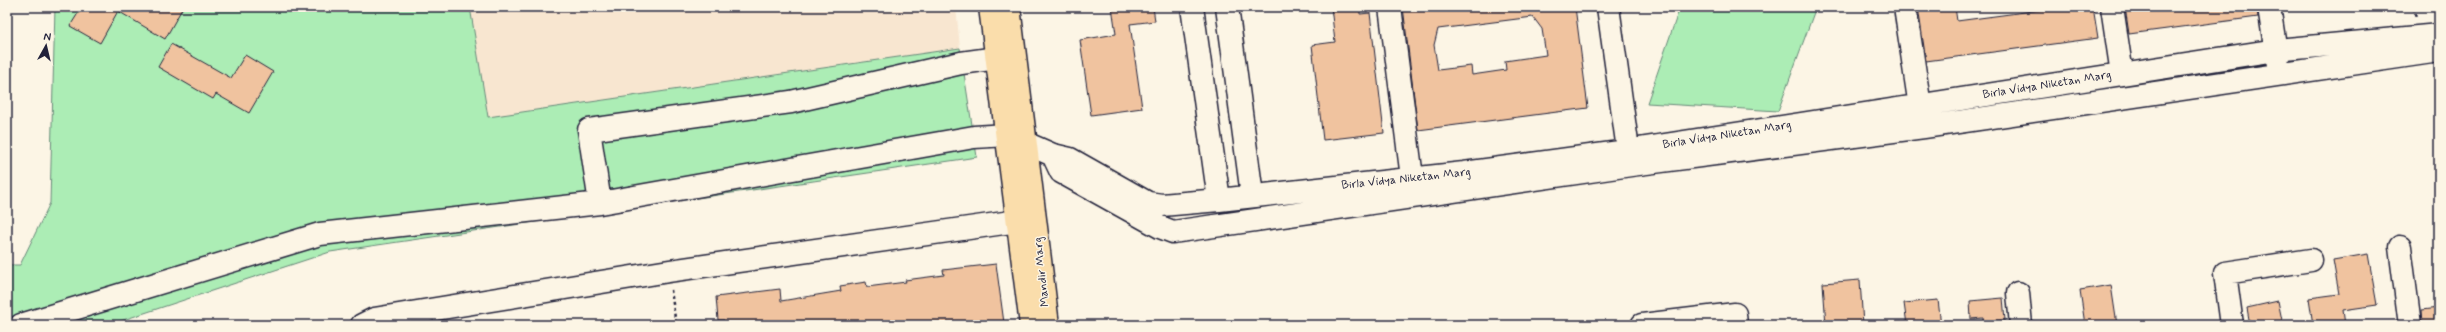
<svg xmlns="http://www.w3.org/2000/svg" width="2446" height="332" font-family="Mynerve,sans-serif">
  <rect width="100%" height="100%" fill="#fcf5e5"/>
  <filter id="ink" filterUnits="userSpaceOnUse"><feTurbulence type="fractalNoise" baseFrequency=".025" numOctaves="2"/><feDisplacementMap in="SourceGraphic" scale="8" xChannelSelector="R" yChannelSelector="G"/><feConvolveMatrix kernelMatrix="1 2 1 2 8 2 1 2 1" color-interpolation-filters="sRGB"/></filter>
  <g filter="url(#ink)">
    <!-- built -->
    <path fill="#f8e6d0" d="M470,7H956L960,48L488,117Z"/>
    <!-- green -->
    <path fill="#acedb5" stroke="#678878" d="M55,7H470L488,117L960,48L977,157L330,252L108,325H7V265H20L50,203Z
      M1680,7H1816L1778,111L1647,103Z"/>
    <!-- building -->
    <path fill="#f0c39f" stroke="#22223b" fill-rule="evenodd" d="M82,7H183L165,39L118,11L100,43L70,26Z
      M1112,7H1153L1155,21L1130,24L1142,108L1091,115L1080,40L1116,34Z
      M1331,7H1360V14L1370,13L1384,133L1323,140L1312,45L1335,42Z
      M1403,7H1575L1588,108L1418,130ZM1533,17L1542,29L1546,55L1505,61L1506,70L1472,75L1471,66L1438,70L1434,45L1438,29Z
      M1918,7H1955L1957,21L2040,10V7H2093L2098,38L1926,61Z
      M2125,7H2257L2258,17L2129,34Z
      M171,44L231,78L245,55L273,72L249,113L216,94L213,99L158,67Z
      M2368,254L2377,305L2343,310L2345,325H2313L2309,298L2339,294L2333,260Z
      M996,264L1004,323L984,325H724V320H718L716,297L780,289L781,301L841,291L840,286L866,282L867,287L906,282L905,280L944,275L943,270Z
      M1860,280L1863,325H1826L1823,283Z
      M2111,285L2117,325H2085L2080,290Z
      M2003,298L2005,320L1983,322V318L1971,319L1970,301Z
      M1938,300L1941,325H1907L1904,303Z
      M2278,301L2283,325H2250L2247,308Z
      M2439,308V325H2422L2421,310Z"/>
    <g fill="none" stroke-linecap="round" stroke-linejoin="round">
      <defs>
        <path id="minor" d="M1192,7L1219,200
          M1227,7L1252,195
          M1390,7L1414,193
          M1608,7L1630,164
          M1905,7L1922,120
          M2112,7L2122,74
          M2269,7L2278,65
          M997,58L961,63L791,102L589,130L600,203L974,137L1007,135L1053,155L1070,159L1148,203L1162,205L1219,200L1464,173L1627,151L2276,50L2439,35
          M1053,155L1061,172L1160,227L1173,232L1631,165L1924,127L2439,51
          M2400,247L2410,325
          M2018,293L2021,325
          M21,325L320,234L600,203
          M362,325L374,319L669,271L1018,221
          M1642,325L1735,314L1736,325
          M2232,325L2225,273L2311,260"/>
        <path id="major" d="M990,7L1031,325
          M1009,7L1048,325"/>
      </defs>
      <!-- minor casing -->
      <use href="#minor" stroke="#22223b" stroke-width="25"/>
      <!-- major casing -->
      <use href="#major" stroke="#22223b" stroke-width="25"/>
      <!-- path -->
      <path stroke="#22223b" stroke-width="2.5" stroke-dasharray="3 3" stroke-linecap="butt" d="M2414,7L2416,18
        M671,290L676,325"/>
      <!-- minor -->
      <use href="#minor" stroke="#fcf5e5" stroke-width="22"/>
      <!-- major -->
      <use href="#major" stroke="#faddab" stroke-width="22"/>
    </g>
  </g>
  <g text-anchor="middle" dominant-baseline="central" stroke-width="3" stroke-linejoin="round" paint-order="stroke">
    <!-- street labels -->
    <g font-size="12" fill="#22223b" stroke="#fcf5e5">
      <text transform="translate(2047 85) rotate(-9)">Birla Vidya Niketan Marg</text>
      <text transform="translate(1727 135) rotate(-9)">Birla Vidya Niketan Marg</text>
      <text transform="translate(1406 179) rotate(-6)">Birla Vidya Niketan Marg</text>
      <text transform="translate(1042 272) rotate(-96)">Mandir Marg</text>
    </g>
  </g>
  <!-- margin -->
  <rect width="2446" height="332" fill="none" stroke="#fcf5e5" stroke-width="24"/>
  <rect x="12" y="12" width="2422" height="308" fill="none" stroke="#22223b" stroke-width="1.5" filter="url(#ink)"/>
  <!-- north arrow -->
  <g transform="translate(46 46) rotate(8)" stroke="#fcf5e5" stroke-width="3" paint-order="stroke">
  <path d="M0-3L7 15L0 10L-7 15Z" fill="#22223b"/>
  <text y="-6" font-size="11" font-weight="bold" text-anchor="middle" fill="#22223b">N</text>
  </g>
</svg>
